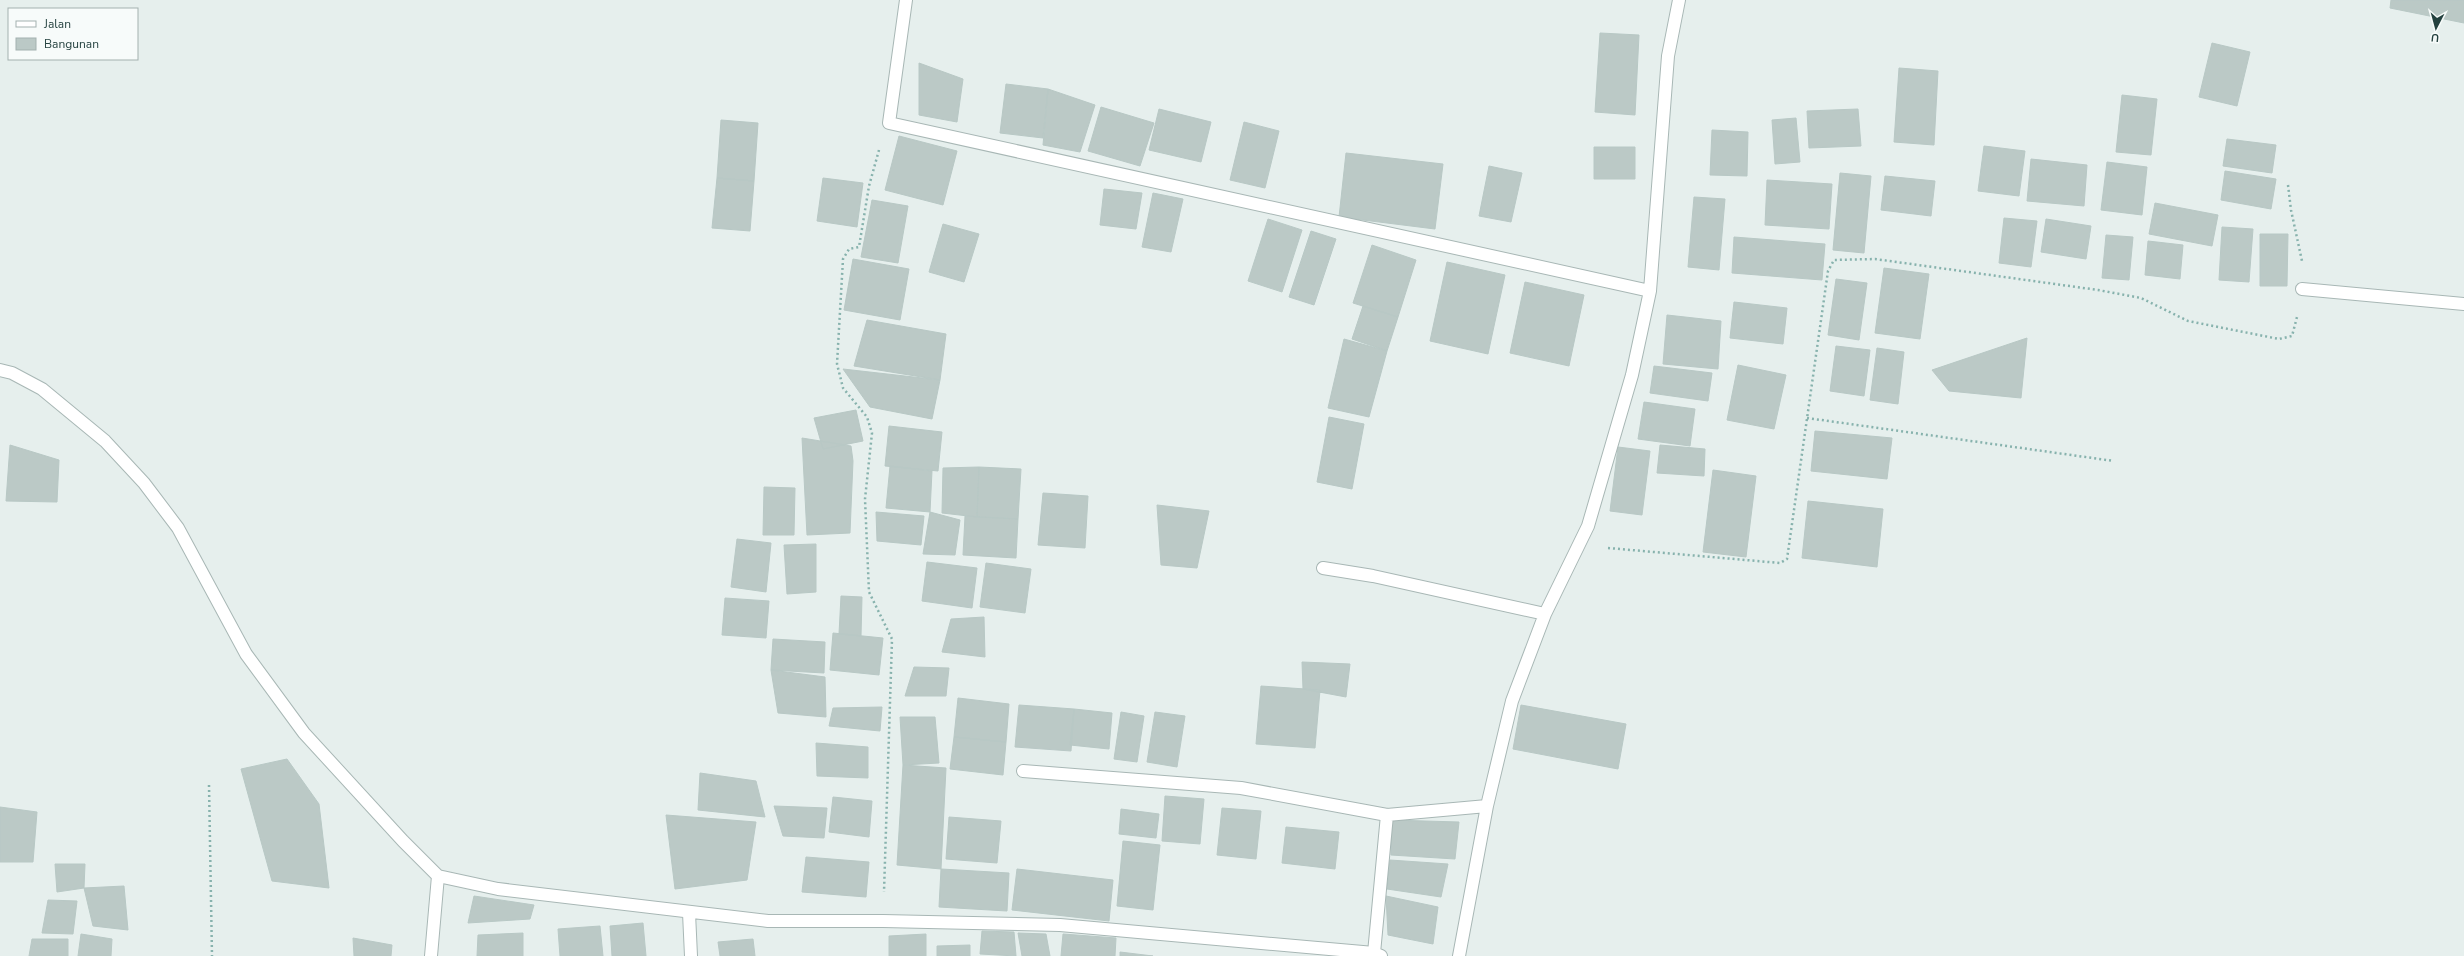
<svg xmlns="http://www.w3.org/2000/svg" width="2464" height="956" font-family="'Nunito Sans',sans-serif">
  <rect width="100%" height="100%" fill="#e6efed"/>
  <!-- building -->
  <path fill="#bbc9c6" stroke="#b8c8c5" d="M2391,0H2464V23L2390,8Z
    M1600,33L1639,35L1635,115L1595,112Z
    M2212,43L2250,52L2237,106L2199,97Z
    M919,63L963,79L957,122L919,115Z
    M1899,68L1938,71L1934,145L1894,142Z
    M1006,84L1048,89L1043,138L1000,133Z
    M1048,89L1095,105L1080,152L1043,145Z
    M2122,95L2157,99L2151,155L2116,152Z
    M1101,107L1154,123L1140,166L1088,151Z
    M1159,109L1211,122L1201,162L1149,150Z
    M1858,109L1861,146L1809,148L1807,111Z
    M1796,118L1800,162L1775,164L1772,120Z
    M721,120L758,123L754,181L717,178Z
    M1244,122L1279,131L1265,188L1230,180Z
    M1712,130L1748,132L1747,176L1710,175Z
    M899,136L957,151L943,205L885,190Z
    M2227,139L2276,145L2272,173L2223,166Z
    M1984,146L2025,151L2019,196L1978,191Z
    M1594,147H1635V179H1594Z
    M1346,153L1443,164L1435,229L1339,217Z
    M2031,159L2087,165L2084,206L2027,201Z
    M2107,162L2147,167L2142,215L2101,210Z
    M1489,166L1522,173L1511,222L1479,216Z
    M2225,171L2276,179L2271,209L2221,200Z
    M1840,173L1871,176L1864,253L1833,250Z
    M1885,176L1935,181L1931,216L1881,210Z
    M717,178L754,181L750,231L712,228Z
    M823,178L863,183L857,227L817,221Z
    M1767,180L1832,184L1829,229L1765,225Z
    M1104,189L1142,193L1136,229L1100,225Z
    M1153,193L1183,199L1171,252L1142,247Z
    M1694,197L1725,199L1719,270L1688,267Z
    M872,200L908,206L898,263L861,257Z
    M2155,203L2218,215L2212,246L2149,234Z
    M2004,218L2037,221L2031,267L1999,263Z
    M1268,219L1302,230L1282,292L1248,281Z
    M2046,219L2091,226L2086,259L2041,252Z
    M943,224L979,234L964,282L929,272Z
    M2222,227L2253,229L2249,282L2219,280Z
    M1311,231L1336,239L1314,305L1289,297Z
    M2260,234H2288L2287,286H2260Z
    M2106,235L2133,237L2129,280L2102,278Z
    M1734,237L1825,244L1822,280L1732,273Z
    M2148,241L2183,245L2180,279L2145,275Z
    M1372,245L1416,260L1398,317L1353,303Z
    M853,259L909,269L900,320L844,310Z
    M1447,262L1505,275L1488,354L1430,341Z
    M1884,268L1929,274L1920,339L1875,333Z
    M1836,279L1867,283L1859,340L1828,335Z
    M1525,282L1584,295L1569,366L1510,353Z
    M1734,302L1787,308L1783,344L1730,338Z
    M1363,306L1398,317L1387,351L1352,339Z
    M1667,315L1721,321L1718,369L1663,364Z
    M867,320L946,334L940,380L854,366Z
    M2027,338L2021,398L1949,391L1932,370Z
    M1344,339L1387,351L1369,417L1328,408Z
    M1836,346L1870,350L1864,396L1830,391Z
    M1877,348L1904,352L1898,404L1870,400Z
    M1738,365L1786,375L1774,429L1727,420Z
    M1654,366L1712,373L1708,401L1650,393Z
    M843,369L940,380L932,419L870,407Z
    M1644,402L1695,409L1690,446L1638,439Z
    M856,410L863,441L823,449L814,418Z
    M1329,417L1364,424L1352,489L1317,482Z
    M889,426L942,432L938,471L885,466Z
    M1815,431L1892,438L1887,479L1811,471Z
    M802,438L851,446L853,461L850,533L807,535Z
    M10,445L59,460L57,502L6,501Z
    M1660,445L1705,449L1704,476L1657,473Z
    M1618,447L1650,451L1642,515L1610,511Z
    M890,466L932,471L930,512L886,508Z
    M979,467L1021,469L1018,519L977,517Z
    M979,467L977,517L942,513L943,468Z
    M1713,470L1756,476L1746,557L1703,552Z
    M764,487L795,488L794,535H763Z
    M1043,493L1088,496L1085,548L1038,545Z
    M1808,501L1883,509L1877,567L1802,558Z
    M1157,505L1209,511L1197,568L1161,565Z
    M876,512L924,516L921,545L877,541Z
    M930,512L960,520L955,555L923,554Z
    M965,516L1018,519L1016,558L963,555Z
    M737,539L771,543L766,592L731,587Z
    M816,544V592L787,594L784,545Z
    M927,562L977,568L972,608L922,601Z
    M986,563L1031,569L1025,613L980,607Z
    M841,596L862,597L861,636L839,634Z
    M725,598L769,601L766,638L722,635Z
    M984,617L985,657L942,652L951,619Z
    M833,633L883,638L879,675L830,670Z
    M773,639L825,642L824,673L771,670Z
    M1302,662L1350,664L1346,697L1303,689Z
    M914,667L949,668L946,696H905Z
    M771,670L825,677L826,717L778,713Z
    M1261,686L1320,690L1315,748L1256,744Z
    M958,698L1009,704L1006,742L954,737Z
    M1019,705L1074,709L1071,751L1015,747Z
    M1521,705L1626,724L1618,769L1513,749Z
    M882,707L880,731L829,726L833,708Z
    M1074,709L1112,713L1109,749L1070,745Z
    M1121,712L1144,716L1137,762L1114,759Z
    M1155,712L1185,716L1177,767L1147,762Z
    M900,717H935L939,763L903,765Z
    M954,737L1006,742L1003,775L950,769Z
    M816,743L868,747V778L817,776Z
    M287,759L319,804L329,888L272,881L241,769Z
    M903,765L946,768L941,869L897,865Z
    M700,773L756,781L765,817L698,810Z
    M1165,796L1204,799L1200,844L1162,841Z
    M833,797L872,801L869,837L829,832Z
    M774,806L827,808L824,838L783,836Z
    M0,807L37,812L33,862H0Z
    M1222,808L1261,811L1256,859L1217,855Z
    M1121,809L1159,814L1156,838L1119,834Z
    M666,815L756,822L747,880L675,889Z
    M949,817L1001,821L997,863L946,859Z
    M1391,820L1459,822L1455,859L1391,855Z
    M1286,827L1339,832L1335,869L1282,863Z
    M1123,841L1160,845L1153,910L1117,906Z
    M806,857L869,862L866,897L802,892Z
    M1390,860L1448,864L1441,897L1387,889Z
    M55,864H85L84,888L57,892Z
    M941,869L1009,873L1007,911L939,907Z
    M1017,869L1113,880L1109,921L1012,910Z
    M124,886L128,930L93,926L84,888Z
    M474,896L534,905L530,919L468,923Z
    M1386,896L1438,907L1433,944L1388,935Z
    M48,900L77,901L73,934L42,933Z
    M643,923L646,956H612L610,926Z
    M600,926L603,956H560L558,929Z
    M982,931L1014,932L1016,956L980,954Z
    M523,933V956H477L478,935Z
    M1018,933L1046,934L1050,956H1022Z
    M81,934L112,939L111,956H78Z
    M926,934V956H889V936Z
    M1063,934L1116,938L1115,956H1061Z
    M353,938L392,945L391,956H354Z
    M32,939H68V956H29Z
    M753,939L755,956H720L718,942Z
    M970,945V956H937V946Z
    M1120,952L1153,956H1120Z"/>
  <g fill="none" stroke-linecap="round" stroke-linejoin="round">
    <defs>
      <path id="minor" d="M906,0L889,123L1650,291
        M2302,289L2464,304
        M0,370L12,373L42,389L105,441L144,483L178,528L246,654L304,733L403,841L438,876L498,889L768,921H883L1060,925L1374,953
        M1323,568L1373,576L1545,614
        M1023,771L1241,788L1387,815L1487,806
        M689,913L691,956
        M431,956L438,876
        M1381,956L1374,953L1387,815
        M1459,956L1487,806L1512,701L1545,614L1588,526L1632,375L1650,291L1668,56L1679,0"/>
    </defs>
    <!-- minor casing -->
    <use href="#minor" stroke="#a8b7b5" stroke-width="14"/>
    <!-- path -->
    <path stroke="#87b2ad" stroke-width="2.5" stroke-dasharray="2 3" stroke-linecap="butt" d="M879,150L869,186L859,247L849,249L843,259L837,364L843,388L867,417L872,433L865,499L869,592L892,639L884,892
      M2288,185L2291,210L2302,261
      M1807,418L2114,461
      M1608,548L1780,563L1787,559L1828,271L1834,260L1875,259L2098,290L2141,298L2188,321L2279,339L2292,336L2297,317
      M209,785L212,956"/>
    <!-- minor -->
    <use href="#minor" stroke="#fff" stroke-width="12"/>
  </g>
  <!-- legend -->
  <rect x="8" y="8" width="130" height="52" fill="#f7fbfa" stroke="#a3b1af"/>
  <rect x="16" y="21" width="20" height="6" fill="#ffffff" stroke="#a3b1af"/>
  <text x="44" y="28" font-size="12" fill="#24413f">Jalan</text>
  <rect x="16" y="38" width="20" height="12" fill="#bbc9c6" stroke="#a3b1af"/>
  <text x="44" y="48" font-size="12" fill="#24413f">Bangunan</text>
  <!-- north arrow -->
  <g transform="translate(2436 28) rotate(186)" stroke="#f7fbfa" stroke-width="3" paint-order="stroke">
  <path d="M0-3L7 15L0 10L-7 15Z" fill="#24413f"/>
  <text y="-6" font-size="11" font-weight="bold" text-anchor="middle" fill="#24413f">U</text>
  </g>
</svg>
